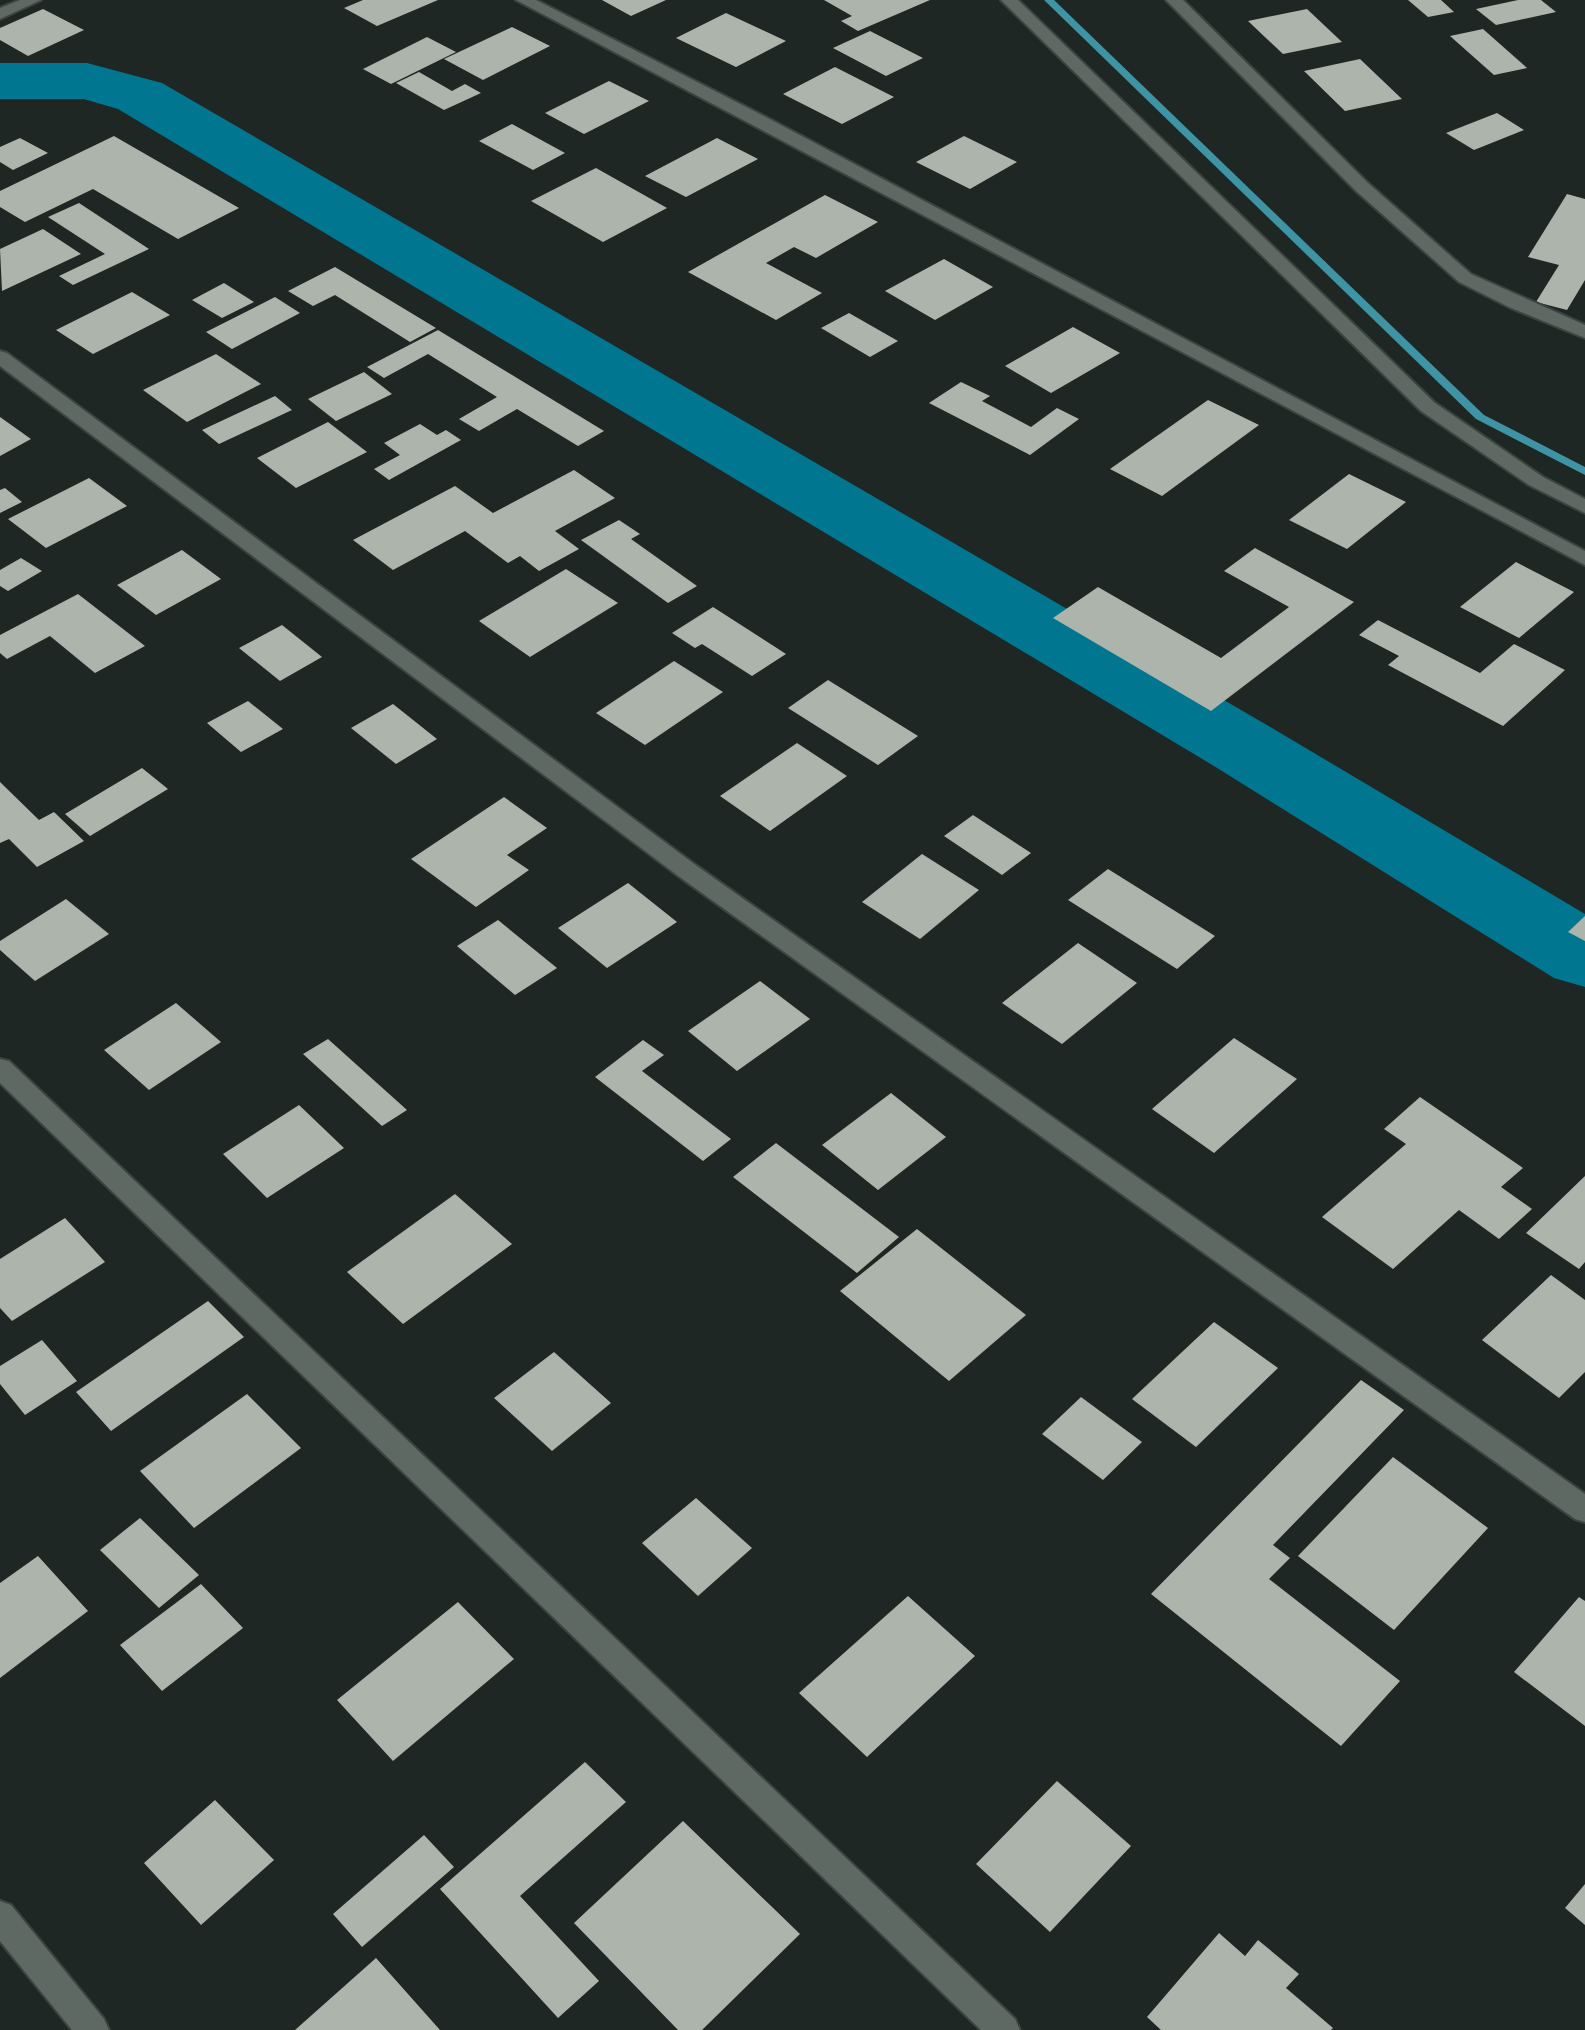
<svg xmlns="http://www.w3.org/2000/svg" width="1585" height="2030" font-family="'Asap Condensed',sans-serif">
  <rect width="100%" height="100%" fill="#1e2723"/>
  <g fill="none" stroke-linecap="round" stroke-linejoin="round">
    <!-- stream -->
    <path fill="#3e93a4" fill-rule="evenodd" d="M1044,0H1054L1484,415L1585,467V475L1476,419Z"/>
    <!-- river -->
    <path fill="#007690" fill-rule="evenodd" d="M0,63H87L162,83L1272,728L1585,914V987L1554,978L1214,766L118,109L84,99H0Z"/>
  </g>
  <!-- building -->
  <path fill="#adb4ab" d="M363,0H438L377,26L344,8Z
    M602,0H666L631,16Z
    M824,0H930L858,31L841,21L852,16Z
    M1408,0H1441L1454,12L1428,17Z
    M1518,0H1541L1556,12L1496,25L1476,9Z
    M43,9L84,30L28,56L0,40V28Z
    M1307,9L1342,42L1283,54L1248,21Z
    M726,13L786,41L736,67L676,38Z
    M512,27L550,46L483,80L444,59Z
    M1483,29L1527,68L1494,75L1450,36Z
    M870,31L923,58L886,76L833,48Z
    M427,37L456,52L391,84L363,69Z
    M1360,59L1402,99L1345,111L1304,71Z
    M835,67L894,97L842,124L783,94Z
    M419,72L452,91L465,84L481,93L444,110L396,83Z
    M609,81L649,101L584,134L545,113Z
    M1497,113L1524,130L1474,150L1446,133Z
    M512,124L565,153L533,170L479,141Z
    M114,136L239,208L178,239L93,189L25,222L0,207V191Z
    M964,136L1017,162L970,189L916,162Z
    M20,138L48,153L13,170L0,162V147Z
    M717,138L758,159L686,197L645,176Z
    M596,168L667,208L603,242L531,201Z
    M1567,194L1585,199V280L1567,310L1536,302L1559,265L1528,257Z
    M825,195L878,222L816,258L794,247L766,263L822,293L776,320L688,272Z
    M79,203L149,249L73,285L59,276L105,254L48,217Z
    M43,229L81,254L2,291L0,249Z
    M944,259L993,287L935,320L885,291Z
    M335,267L436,328L410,342L335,295L313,306L288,291Z
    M224,283L254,302L222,318L192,300Z
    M132,292L170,315L93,354L56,330Z
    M275,297L300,313L232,349L206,332Z
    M849,313L898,341L870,357L821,328Z
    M1073,327L1120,353L1051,393L1005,366Z
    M438,330L604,431L578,446L517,409L479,431L459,419L497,397L428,354L384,378L367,367Z
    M216,354L261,384L187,422L143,390Z
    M364,372L392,394L336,421L308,399Z
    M961,382L990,396L982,401L1031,427L1057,408L1079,419L1030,455L929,403Z
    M275,396L292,410L219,444L202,430Z
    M1208,400L1259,425L1162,496L1110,469Z
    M0,417L31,439L0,456Z
    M328,422L367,452L296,488L257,458Z
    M420,424L437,435L446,430L461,440L389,480L374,469L400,455L384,443Z
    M574,470L615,498L555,531L579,549L539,571L520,556L508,563L465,531L393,570L353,540L455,486L493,513Z
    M1349,474L1406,502L1347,549L1289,520Z
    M89,478L127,506L46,548L8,519Z
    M5,488L22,502L0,513V490Z
    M619,520L640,534L631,539L697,586L668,603L581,540Z
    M1255,548L1354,602L1211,711L1053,618L1098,587L1221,658L1289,607L1224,571Z
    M182,550L221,579L156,615L117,585Z
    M21,558L42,571L8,591L0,586V570Z
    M1516,562L1574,592L1519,638L1460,607Z
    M566,569L618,603L530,657L479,621Z
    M78,594L145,646L95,673L50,636L7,659L0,653V635Z
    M713,607L786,654L752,676L702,644L695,648L672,633Z
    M1378,620L1480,673L1514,644L1565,670L1503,726L1388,665L1399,656L1359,635Z
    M282,625L322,657L280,681L239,648Z
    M674,661L723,692L645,745L596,713Z
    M828,680L918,736L878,765L788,708Z
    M248,701L283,729L241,752L207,723Z
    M393,704L437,739L396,764L351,728Z
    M797,743L847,776L770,831L720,796Z
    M142,768L168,789L90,836L65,814Z
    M0,782L39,820L54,812L84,841L37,867L9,839L0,843Z
    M504,797L547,828L507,855L529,870L476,907L411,859Z
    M973,815L1031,853L1002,875L944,836Z
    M922,854L979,890L920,939L862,902Z
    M1108,869L1215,936L1177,969L1068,900Z
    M628,883L677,922L607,968L558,928Z
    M66,899L109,934L35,981L0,950V941Z
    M1585,916V941L1568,932Z
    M498,920L557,968L515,995L457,946Z
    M1078,943L1137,983L1062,1044L1002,1003Z
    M760,981L810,1019L737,1071L688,1031Z
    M176,1003L221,1042L149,1090L104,1050Z
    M1234,1038L1297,1079L1214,1153L1152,1109Z
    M328,1039L407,1110L382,1126L303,1054Z
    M643,1040L664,1055L642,1071L731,1139L703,1161L595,1077Z
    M891,1093L946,1137L878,1190L822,1145Z
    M1420,1097L1523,1168L1501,1187L1532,1209L1499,1239L1459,1210L1393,1269L1322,1217L1406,1144L1384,1129Z
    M299,1105L344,1148L267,1198L223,1154Z
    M776,1143L899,1237L857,1273L733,1177Z
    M1585,1176V1262L1579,1269L1526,1233Z
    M455,1194L512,1244L403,1324L347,1272Z
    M65,1218L105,1262L12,1321L0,1308V1259Z
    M917,1229L1026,1315L949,1381L840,1291Z
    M1551,1275L1585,1300V1372L1559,1398L1482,1340Z
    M208,1301L244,1337L111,1431L76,1392Z
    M1214,1322L1278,1368L1196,1447L1132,1399Z
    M42,1340L77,1381L25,1415L0,1384V1366Z
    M554,1352L611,1403L552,1451L494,1398Z
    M1361,1380L1404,1410L1273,1545L1290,1558L1269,1579L1400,1681L1341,1746L1151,1594Z
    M247,1394L301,1448L194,1528L140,1471Z
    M1081,1397L1142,1442L1103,1480L1042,1434Z
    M1393,1457L1488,1528L1394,1630L1298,1556Z
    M696,1498L752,1548L698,1596L642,1543Z
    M140,1518L199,1575L159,1608L100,1550Z
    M38,1556L88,1611L0,1678V1583Z
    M201,1584L243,1628L162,1691L120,1645Z
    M908,1596L975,1656L867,1757L799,1693Z
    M1579,1597L1585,1601V1726L1514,1672Z
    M458,1602L514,1659L393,1761L337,1700Z
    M585,1762L626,1802L520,1896L599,1981L558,2018L440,1889Z
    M1057,1781L1131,1846L1050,1932L976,1864Z
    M215,1800L274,1860L201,1925L144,1863Z
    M683,1821L800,1934L702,2030H678L574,1923Z
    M424,1835L454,1867L362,1947L333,1914Z
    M1585,1884V1925L1565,1908Z
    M1219,1933L1245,1956L1258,1940L1299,1974L1286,1988L1333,2028L1331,2030H1161L1147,2017Z
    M376,1958L440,2030H295Z"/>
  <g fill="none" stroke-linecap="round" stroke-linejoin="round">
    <defs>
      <path id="minor" d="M20,0H41L0,19V8Z
        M516,0H536L758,113L1585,551V565Z
        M1001,0H1018L1435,403L1543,477L1585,499V513L1529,485L1421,411Z
        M1166,0H1183L1368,183L1471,274L1585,325V338L1511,308L1459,282L1356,191Z
        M0,351L7,353L697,866L1585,1494V1522L1575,1519L681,878L0,366Z
        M0,1059L9,1061L1015,2019L1020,2030H981L0,1083Z
        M0,1901L11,1905L104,2019L109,2030H72L0,1941Z"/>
    </defs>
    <!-- minor casing -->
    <use href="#minor" stroke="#3c4340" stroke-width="4"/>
    <!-- minor -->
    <use href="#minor" fill="#5e6964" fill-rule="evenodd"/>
  </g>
</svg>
